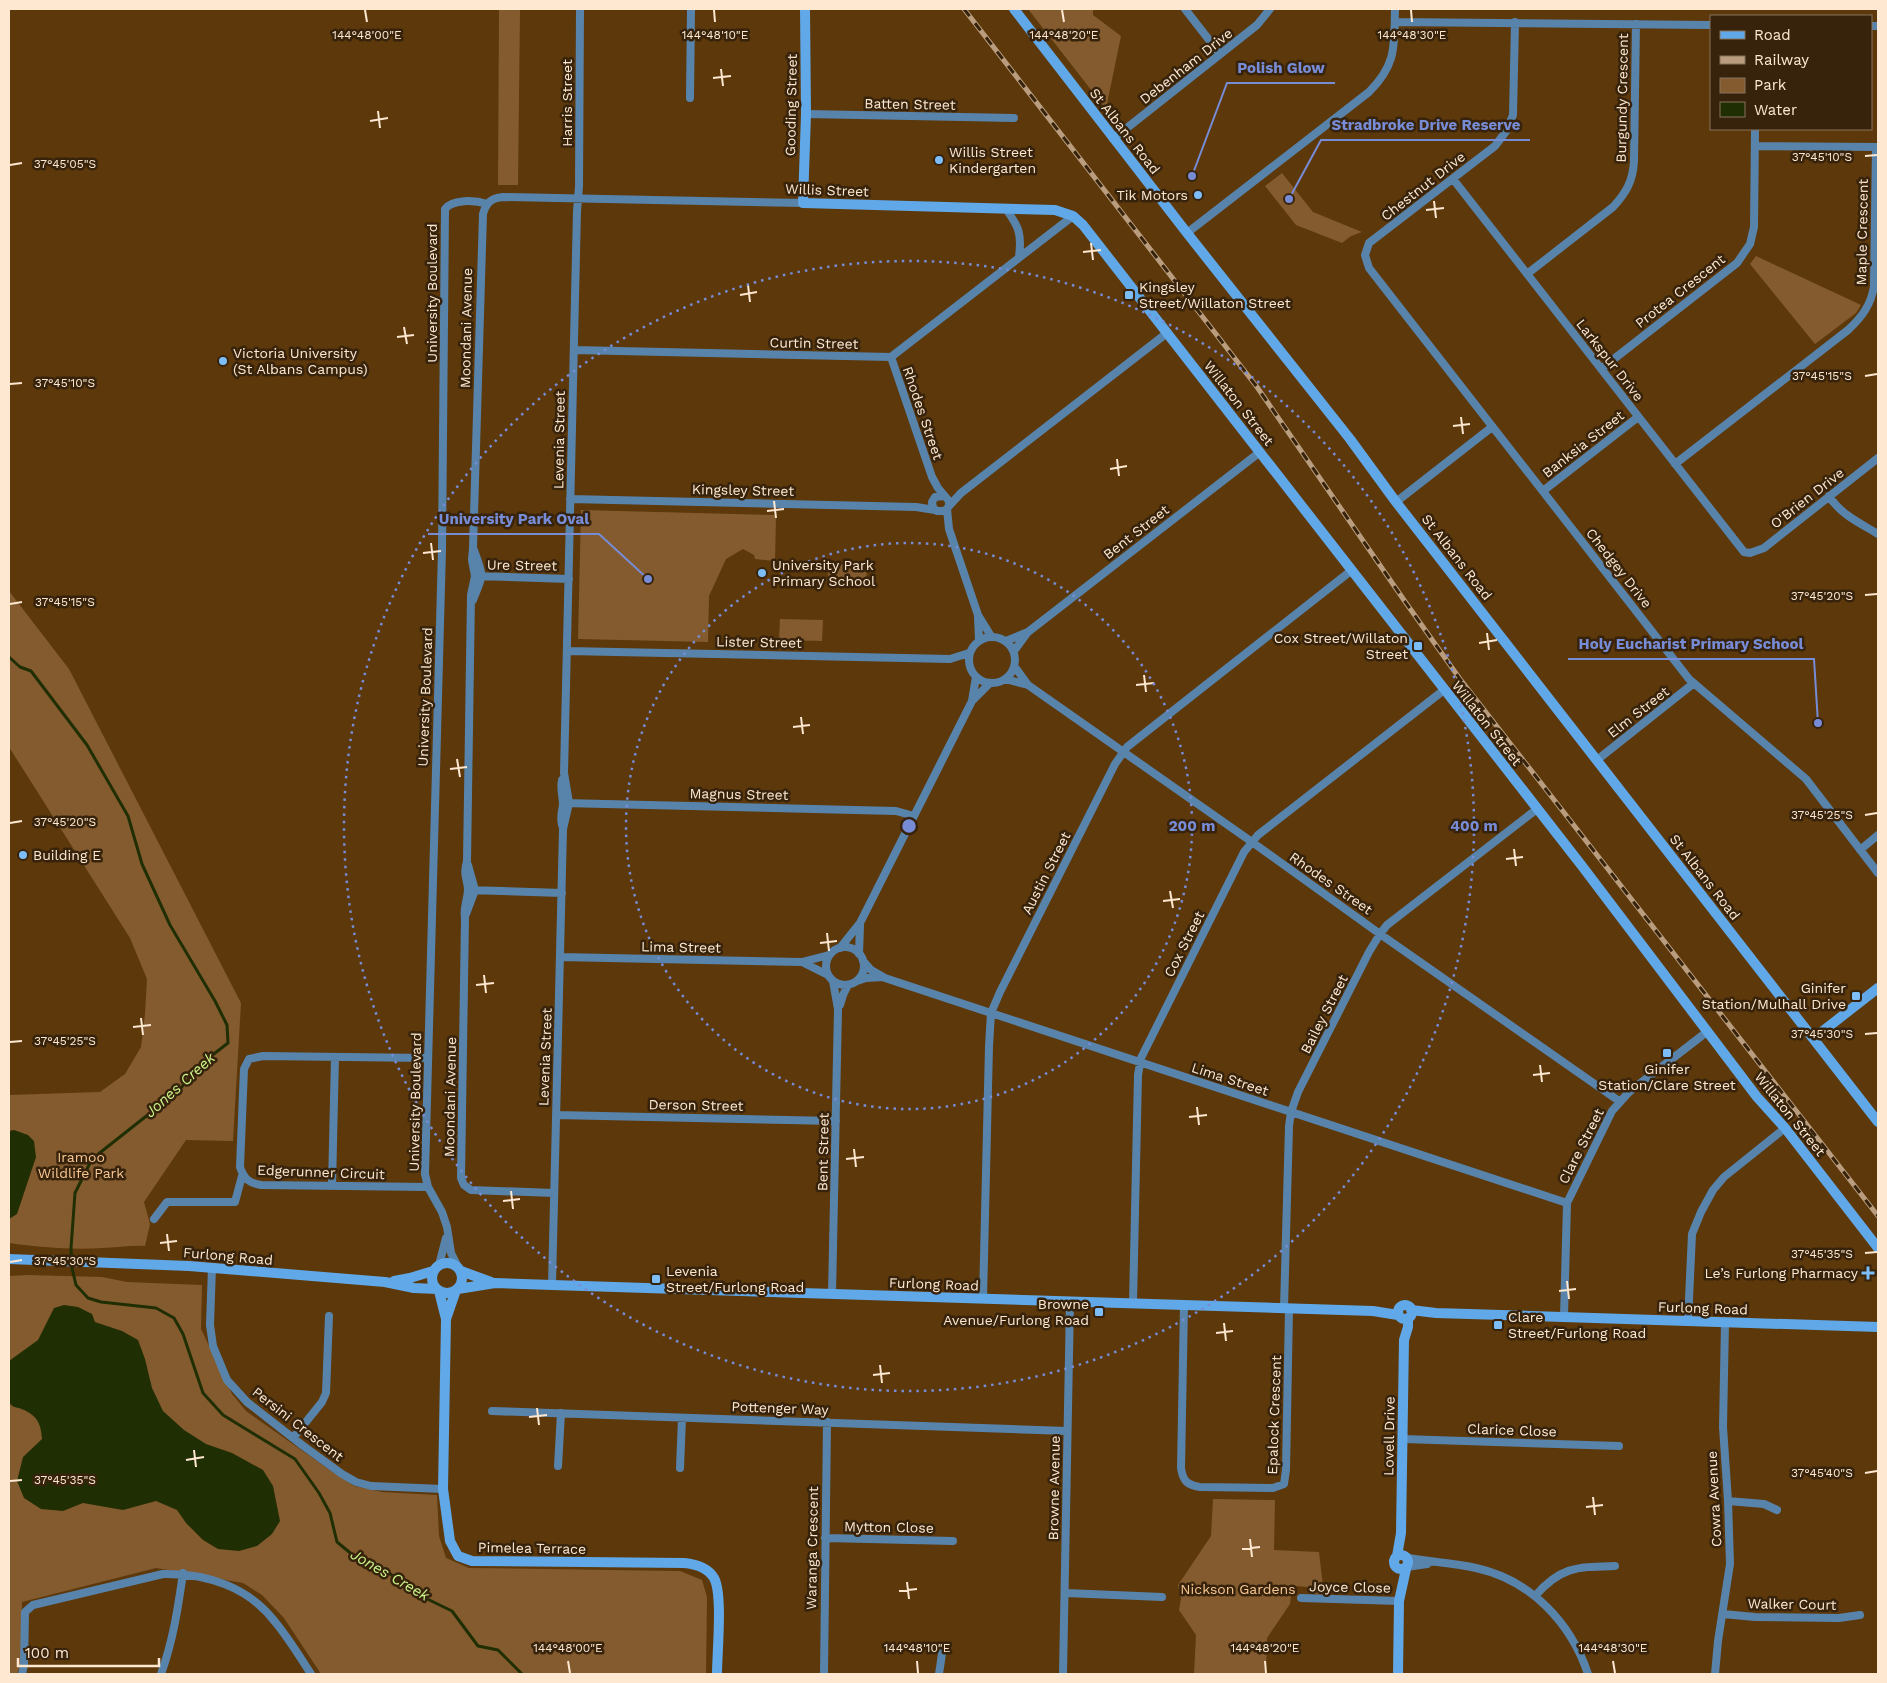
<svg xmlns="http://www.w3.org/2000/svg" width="1887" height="1683" font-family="'Work Sans',sans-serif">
  <rect width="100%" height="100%" fill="#5c380b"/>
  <!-- green -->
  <path fill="#845b2e" d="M499,9H520L518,185H498Z
    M1028,9H1093V15L1121,36L1106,109Z
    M1282,173L1313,212L1362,232L1351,236L1342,243L1296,225L1265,186Z
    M1756,256L1861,305L1856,313L1815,344L1750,264Z
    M581,510L776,515L775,561L755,559L754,555L743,549L726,559L709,596L708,642L578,639Z
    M828,564L867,565L866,586L828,584Z
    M9,591L69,669L241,1003L233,1141L186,1140L144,1202L150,1224L145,1246C130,1245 117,1248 102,1248C72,1250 39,1247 9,1243V1095L100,1092L125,1074L141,1047L145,1014L147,979L130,938L9,747Z
    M780,619L823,620L822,641L779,640Z
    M28,1275L102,1277L127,1282L202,1285L201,1329L232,1394L246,1411L331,1471L354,1486L382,1492L437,1495L439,1536L446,1558L469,1568L680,1571L702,1580L707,1597L706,1674H321L284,1618L262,1595L243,1583L156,1568L22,1602L21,1662L17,1674H9V1276Z
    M1213,1499L1275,1500L1274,1550L1319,1552L1324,1595L1314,1594L1307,1587L1297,1586L1291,1595L1290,1604L1267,1638L1266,1674H1194L1196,1635L1179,1610L1181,1599L1178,1585L1211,1536Z"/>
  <!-- water -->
  <path fill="#202f03" d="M14,1130L28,1135L34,1141L36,1157L17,1214L9,1219V1131Z
    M64,1305L78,1307L92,1314L95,1322L122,1331L138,1340L145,1359L152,1388L163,1411L184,1430L206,1444L232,1453L263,1470L273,1486L280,1521L272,1534L257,1546L239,1551L218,1549L203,1540L186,1523L177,1510L156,1501L123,1510L83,1503L63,1511L41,1509L24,1498L17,1481L23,1457L42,1439C41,1422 36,1414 19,1408C14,1407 12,1407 9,1402V1361L38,1340L54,1308Z"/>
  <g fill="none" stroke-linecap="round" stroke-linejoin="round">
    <!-- stream -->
    <path stroke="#202f03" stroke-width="3" d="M9,657L20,667L31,671L87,745L128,816L142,864L170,925L215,1001L227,1025L228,1043L206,1060L178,1091L92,1159L75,1193L71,1248L72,1268L76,1285L88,1298L101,1302L156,1308L174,1318L183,1334L203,1393L223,1415L295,1459L319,1493L330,1513L337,1542L359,1560L389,1573L421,1596L452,1611L478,1646L498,1650L522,1674"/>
    <!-- street -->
    <path stroke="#5884ac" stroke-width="8" d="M1185,9L1220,54
      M1395,22L1711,25
      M1515,22L1513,115L1507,130L1495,146L1369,243L1365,255L1369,268L1689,679L1806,779L1878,873
      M1871,26H1878
      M690,98L691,9
      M806,114L1014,118
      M1113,139L1257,25L1270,9
      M1755,146L1878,147
      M1453,179L1744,552L1750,553L1764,548L1878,458
      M1006,209C1019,227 1022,234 1019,257
      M1187,233L1369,92C1397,64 1394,46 1395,9
      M1527,274L1613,207C1626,193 1633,181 1634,161L1636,24
      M574,350L891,357L1073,216
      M891,357L932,477L938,488L949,501V506L945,511H937L933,508L932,502L935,497L943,496
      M1601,369L1737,263L1750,244L1754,227L1755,129
      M1675,464L1848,330C1862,317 1871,305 1874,286L1876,147
      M1543,491L1638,417
      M1829,496C1841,515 1860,523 1878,534
      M570,499L916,507L935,510
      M1396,502L1492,427
      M949,506L961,493L1167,333
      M947,509L949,529L978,615L991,636
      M475,576L569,579
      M473,600C484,572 484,579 474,550
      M978,617L979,640
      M969 660a23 23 0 1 1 46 0a23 23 0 1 1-46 0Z
      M1006,641L1028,632
      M567,651L950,659L969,653
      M1014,651L1028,632L1260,452
      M1015,667L1028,685L1252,842L1380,934L1619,1101
      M1005,679L1028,685
      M972,701L990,683
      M1597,760L1694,683
      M563,803L896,811L914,816
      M562,825C560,817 562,812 563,805C563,796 560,789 562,780
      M1860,850L1878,835
      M468,890L562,893
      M466,914L475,890L468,865
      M826 966a19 19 0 1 1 38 0a19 19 0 1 1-38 0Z
      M840,948L860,923L972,701L976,677
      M859,954L860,925
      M560,957L802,962L829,955
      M863,961L871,970L885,978L1567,1203
      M804,963L828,975
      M857,981L866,978L883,977
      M840,1005L843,995L848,985
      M427,1058L263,1056L249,1059L244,1069L240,1167C244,1179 249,1183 261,1185L428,1187
      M556,1115L836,1121
      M332,1186L335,1057
      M554,1193L471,1190L464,1185L461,1178L465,918C463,906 468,900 468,889C467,877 463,875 467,861L471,595L475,576L472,560L473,548L483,214C486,203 491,198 503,197L803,203
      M154,1219L167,1202H235L242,1176
      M439,1265L446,1238
      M212,1267L210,1325L213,1346L227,1380L247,1402L302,1445L342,1474L356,1482L371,1486L443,1489
      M459,1269L451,1253L447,1227L442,1212L428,1187L425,1174L442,550L445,209C453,199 475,200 487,204
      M552,1285L563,829L569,803L564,773L577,211L579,186L580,9
      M832,1294L838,1009L833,981
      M983,1299L989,1046L991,1013L1000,992L1115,764L1127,747L1352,570
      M1133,1303L1138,1075L1141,1058L1244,852L1258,835L1444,690
      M1184,1305L1181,1468C1183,1481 1187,1485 1200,1487L1273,1488L1284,1484L1286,1470L1289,1308
      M1284,1308L1289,1126L1291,1112L1298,1092L1369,952L1380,934L1387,925L1537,809
      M1564,1317L1567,1203L1612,1111L1629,1092L1708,1031
      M1688,1321L1692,1234L1701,1212L1713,1190L1724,1177L1785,1128
      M492,1411L1067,1431
      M293,1438L322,1402L326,1393L329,1316
      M1403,1439L1619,1446
      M558,1466L561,1413
      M680,1468L682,1418
      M1728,1501L1764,1504L1777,1510
      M825,1538L953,1541
      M1408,1558C1431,1562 1454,1563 1476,1568C1531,1580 1571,1623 1588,1674
      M1407,1567L1427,1564
      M1066,1593L1162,1597
      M1535,1596C1561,1566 1578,1567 1615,1566
      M1301,1598L1399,1601
      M1723,1614L1755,1617L1839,1618L1860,1615
      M22,1674L24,1665L25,1612L33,1605L163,1574C207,1573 249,1587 276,1623C289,1639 300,1657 311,1674
      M161,1674C173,1641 178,1608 183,1573
      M824,1674L827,1422
      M939,1674L943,1647
      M1063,1674L1070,1302
      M1715,1674L1718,1641L1730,1564L1728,1501L1723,1427L1725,1322"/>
    <!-- secondary -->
    <path stroke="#60a8e7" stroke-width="10" d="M805,9L806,114L803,203L1055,210L1073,216L1083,225L1582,866L1757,1097L1785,1128L1878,1248
      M1014,9L1187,233L1350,439L1396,502L1878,1122
      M1814,1038L1878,988
      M9,1259L189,1266L385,1282L414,1288L437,1289
      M432 1278a15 15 0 1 1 30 0a15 15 0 1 1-30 0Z
      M461,1271L491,1282
      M394,1281L410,1278L433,1271
      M458,1289L495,1283L552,1285L1373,1311L1398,1315
      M439,1291L446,1319L443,1489L450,1541L458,1556L472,1561L684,1563C695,1564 708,1568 714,1578C723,1594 717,1653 717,1674
      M1398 1312a7 7 0 1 1 14 0a7 7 0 1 1-14 0Z
      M1411,1310L1436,1313L1878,1327
      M446,1319L456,1290
      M1394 1562a7 7 0 1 1 14 0a7 7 0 1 1-14 0Z
      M1397,1556L1401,1533L1404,1340L1408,1327V1318
      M1398,1674L1399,1601L1406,1569"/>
    <defs>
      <path id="rail" d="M964,9L1257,387L1406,603L1460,679L1878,1216"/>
    </defs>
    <!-- rail casing -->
    <use href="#rail" stroke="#b99d7e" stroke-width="5"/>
    <!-- rail -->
    <use href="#rail" stroke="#37230c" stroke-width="3" stroke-dasharray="9" stroke-linecap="butt"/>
  </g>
  <!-- ticks -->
  <path fill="none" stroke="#fee8d2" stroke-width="2" d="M365,10L367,22M714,10L715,22M1062,10L1064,22M1411,10L1412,22M721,69L723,86M713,78L731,76M378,111L380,128M370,121L388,118M1865,156L1877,155M10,165L22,163M1434,201L1436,218M1426,210L1444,208M1091,243L1093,260M1083,252L1101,250M748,285L750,302M740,295L757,292M404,327L407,344M397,337L414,335M1865,376L1877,374M10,384L22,383M1461,417L1463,434M1453,426L1470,424M1117,459L1119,476M1110,469L1127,466M774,501L776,518M767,511L784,509M431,543L433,560M423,553L441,551M1865,595L1877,594M10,604L22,602M1487,633L1489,650M1479,643L1497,640M1144,675L1146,692M1136,685L1154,683M801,717L803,734M793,727L810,725M457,759L460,777M450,769L467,767M1865,815L1877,813M10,823L22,821M1514,849L1516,866M1506,859L1523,857M1170,891L1173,908M1163,901L1180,899M827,933L829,951M820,943L837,941M484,975L486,993M476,985L494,983M141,1018L143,1035M133,1027L151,1025M1865,1034L1877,1033M10,1042L22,1041M1540,1065L1542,1082M1533,1075L1550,1073M1197,1107L1199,1125M1189,1117L1207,1115M854,1149L856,1167M846,1159L864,1157M511,1191L513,1209M503,1201L520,1199M167,1234L169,1251M160,1243L177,1241M1865,1253L1877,1252M10,1262L22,1260M1567,1281L1569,1299M1559,1291L1576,1289M1224,1323L1226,1341M1216,1333L1233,1331M880,1365L882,1383M873,1375L890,1373M537,1408L539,1425M529,1417L547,1415M194,1450L196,1467M186,1460L204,1457M1865,1473L1877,1471M10,1481L22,1480M1593,1497L1595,1515M1586,1507L1603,1505M1250,1539L1252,1557M1242,1549L1260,1547M907,1582L909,1599M899,1591L917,1589M568,1661L570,1673M917,1661L918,1673M1265,1661L1266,1673M1613,1661L1615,1673"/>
  <!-- distance rings -->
  <g fill="none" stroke="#778cd6" stroke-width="2.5" stroke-dasharray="2.5 5">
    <circle cx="909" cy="826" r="283"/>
    <circle cx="909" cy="826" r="565"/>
  </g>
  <!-- markers -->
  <g fill="#7dbef9" stroke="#37230c" stroke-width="2">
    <circle cx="939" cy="160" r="5"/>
    <circle cx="1198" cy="195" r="5"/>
    <rect x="1124" y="290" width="10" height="10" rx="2.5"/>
    <circle cx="223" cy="361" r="5"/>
    <circle cx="762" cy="573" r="5"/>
    <rect x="1413" y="641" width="10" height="10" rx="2.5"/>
    <circle cx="23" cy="855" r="5"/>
    <rect x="1851" y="991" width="10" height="10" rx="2.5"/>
    <rect x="1662" y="1048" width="10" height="10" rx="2.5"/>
    <path d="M1865.5 1265.5h5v5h5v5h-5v5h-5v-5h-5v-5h5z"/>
    <rect x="651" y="1274" width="10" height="10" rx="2.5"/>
    <rect x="1094" y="1307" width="10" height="10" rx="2.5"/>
    <rect x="1493" y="1320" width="10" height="10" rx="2.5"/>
  </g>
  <g text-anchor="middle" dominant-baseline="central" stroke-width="5" stroke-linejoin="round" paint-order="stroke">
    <!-- street labels -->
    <g font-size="14" fill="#fee8d2" stroke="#37230c">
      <text transform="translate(1186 66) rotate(-38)">Debenham Drive</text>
      <text transform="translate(1622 98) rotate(-89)">Burgundy Crescent</text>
      <text transform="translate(567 103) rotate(-90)">Harris Street</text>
      <text transform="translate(910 104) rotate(1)">Batten Street</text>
      <text transform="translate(791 105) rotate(-89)">Gooding Street</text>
      <text transform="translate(1125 131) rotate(52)">St Albans Road</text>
      <text transform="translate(1423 186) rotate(-38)">Chestnut Drive</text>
      <text transform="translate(827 190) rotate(2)">Willis Street</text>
      <text transform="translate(1862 232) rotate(-89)">Maple Crescent</text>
      <text transform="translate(1680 291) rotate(-38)">Protea Crescent</text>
      <text transform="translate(432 293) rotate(-90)">University Boulevard</text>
      <text transform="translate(466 328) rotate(-89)">Moondani Avenue</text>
      <text transform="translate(814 343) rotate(1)">Curtin Street</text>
      <text transform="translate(1610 360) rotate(52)">Larkspur Drive</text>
      <text transform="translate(1239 403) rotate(52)">Willaton Street</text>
      <text transform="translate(923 413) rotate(71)">Rhodes Street</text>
      <text transform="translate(559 440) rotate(-89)">Levenia Street</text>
      <text transform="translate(1583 444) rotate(-38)">Banksia Street</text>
      <text transform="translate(743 490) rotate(1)">Kingsley Street</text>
      <text transform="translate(1807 498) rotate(-38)">O'Brien Drive</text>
      <text transform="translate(1136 532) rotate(-38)">Bent Street</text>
      <text transform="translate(1457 557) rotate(52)">St Albans Road</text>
      <text transform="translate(522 565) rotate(1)">Ure Street</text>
      <text transform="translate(1619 568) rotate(52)">Chedgey Drive</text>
      <text transform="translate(759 642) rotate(1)">Lister Street</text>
      <text transform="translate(425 697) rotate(-88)">University Boulevard</text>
      <text transform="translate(1638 712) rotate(-38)">Elm Street</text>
      <text transform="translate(1487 723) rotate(52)">Willaton Street</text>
      <text transform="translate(739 794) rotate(1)">Magnus Street</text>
      <text transform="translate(1046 873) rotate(-63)">Austin Street</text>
      <text transform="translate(1705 877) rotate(52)">St Albans Road</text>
      <text transform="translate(1331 883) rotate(35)">Rhodes Street</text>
      <text transform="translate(1184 944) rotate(-63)">Cox Street</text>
      <text transform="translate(681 947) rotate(1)">Lima Street</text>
      <text transform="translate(1324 1014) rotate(-63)">Bailey Street</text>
      <text transform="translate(545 1057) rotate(-88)">Levenia Street</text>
      <text transform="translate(1230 1079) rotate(18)">Lima Street</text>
      <text transform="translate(450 1097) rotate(-89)">Moondani Avenue</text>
      <text transform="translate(415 1102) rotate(-89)">University Boulevard</text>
      <text transform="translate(696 1105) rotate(1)">Derson Street</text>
      <text transform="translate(1790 1114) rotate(51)">Willaton Street</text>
      <text transform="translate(1581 1146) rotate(-63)">Clare Street</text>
      <text transform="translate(823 1152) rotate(-89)">Bent Street</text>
      <text transform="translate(321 1172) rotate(2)">Edgerunner Circuit</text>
      <text transform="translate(228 1256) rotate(5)">Furlong Road</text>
      <text transform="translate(934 1284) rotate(2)">Furlong Road</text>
      <text transform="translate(1703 1308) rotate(2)">Furlong Road</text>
      <text transform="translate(780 1408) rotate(2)">Pottenger Way</text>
      <text transform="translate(1274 1415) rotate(-88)">Epalock Crescent</text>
      <text transform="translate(298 1424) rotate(38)">Persini Crescent</text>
      <text transform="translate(1512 1430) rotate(2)">Clarice Close</text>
      <text transform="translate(1389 1436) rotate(-89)">Lovell Drive</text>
      <text transform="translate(1054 1488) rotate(-89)">Browne Avenue</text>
      <text transform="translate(1714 1499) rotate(-93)">Cowra Avenue</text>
      <text transform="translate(889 1527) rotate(1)">Mytton Close</text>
      <text transform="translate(532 1548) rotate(1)">Pimelea Terrace</text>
      <text transform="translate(812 1548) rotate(-89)">Waranga Crescent</text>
      <text transform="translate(1350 1587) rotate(1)">Joyce Close</text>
      <text transform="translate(1792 1604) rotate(1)">Walker Court</text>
    </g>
    <!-- poi labels -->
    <g font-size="14" fill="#fee8d2" stroke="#37230c" text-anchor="start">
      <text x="949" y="152">Willis Street<tspan x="949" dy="16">Kindergarten</tspan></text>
      <text x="1188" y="195" text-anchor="end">Tik Motors</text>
      <text x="1139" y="287">Kingsley<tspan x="1139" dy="16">Street/Willaton Street</tspan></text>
      <text x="233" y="353">Victoria University<tspan x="233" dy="16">(St Albans Campus)</tspan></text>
      <text x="772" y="565">University Park<tspan x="772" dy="16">Primary School</tspan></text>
      <text x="1408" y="638" text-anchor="end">Cox Street/Willaton<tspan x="1408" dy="16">Street</tspan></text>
      <text x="33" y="855">Building E</text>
      <text x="1846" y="988" text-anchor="end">Ginifer<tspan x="1846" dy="16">Station/Mulhall Drive</tspan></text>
      <text x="1667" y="1069" text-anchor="middle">Ginifer<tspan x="1667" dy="16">Station/Clare Street</tspan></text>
      <text x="666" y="1271">Levenia<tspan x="666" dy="16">Street/Furlong Road</tspan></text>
      <text x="1858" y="1273" text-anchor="end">Le’s Furlong Pharmacy</text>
      <text x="1089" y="1304" text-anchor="end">Browne<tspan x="1089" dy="16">Avenue/Furlong Road</tspan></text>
      <text x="1508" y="1317">Clare<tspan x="1508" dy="16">Street/Furlong Road</tspan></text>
    </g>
    <!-- park labels -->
    <g font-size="14" fill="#f8c794" stroke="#37230c">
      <text x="81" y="1157">Iramoo<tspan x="81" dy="16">Wildlife Park</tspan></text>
      <text x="1238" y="1589">Nickson Gardens</text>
    </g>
    <!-- water labels -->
    <g font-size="15" font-style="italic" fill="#c9f589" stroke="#37230c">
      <text transform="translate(180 1085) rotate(-42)">Jones Creek</text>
      <text transform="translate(390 1575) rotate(30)">Jones Creek</text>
    </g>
  </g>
  <g font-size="12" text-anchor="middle" fill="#fee8d2" stroke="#37230c" stroke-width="5" stroke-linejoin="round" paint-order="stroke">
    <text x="367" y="39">144°48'00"E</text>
    <text x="715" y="39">144°48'10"E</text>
    <text x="1064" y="39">144°48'20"E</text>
    <text x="1412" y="39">144°48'30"E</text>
    <text x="1822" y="161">37°45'10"S</text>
    <text x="65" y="168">37°45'05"S</text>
    <text x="1822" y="380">37°45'15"S</text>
    <text x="65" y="387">37°45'10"S</text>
    <text x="1822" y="600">37°45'20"S</text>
    <text x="65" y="606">37°45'15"S</text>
    <text x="1822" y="819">37°45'25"S</text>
    <text x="65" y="826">37°45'20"S</text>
    <text x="1822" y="1038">37°45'30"S</text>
    <text x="65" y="1045">37°45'25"S</text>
    <text x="1822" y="1258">37°45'35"S</text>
    <text x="65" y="1265">37°45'30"S</text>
    <text x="1822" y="1477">37°45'40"S</text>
    <text x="65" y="1484">37°45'35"S</text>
    <text x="568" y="1652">144°48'00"E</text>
    <text x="917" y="1652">144°48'10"E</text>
    <text x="1265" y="1652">144°48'20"E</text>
    <text x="1613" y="1652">144°48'30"E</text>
  </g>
  <circle cx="909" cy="826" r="8" fill="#778cd6" stroke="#37230c" stroke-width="2.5"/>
  <g font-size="15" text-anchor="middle" font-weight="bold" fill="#778cd6" stroke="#37230c" stroke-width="5" stroke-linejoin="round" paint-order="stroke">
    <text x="1192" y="831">200 m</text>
    <text x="1474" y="831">400 m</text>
  </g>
  <!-- callouts -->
  <path fill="none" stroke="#778cd6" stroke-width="2" d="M1192 176L1227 83H1335M1289 199L1321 140H1530M648 579L599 534H428M1818 723L1814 659H1568"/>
  <g fill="#778cd6" stroke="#37230c" stroke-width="2">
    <circle cx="1192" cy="176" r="5"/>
    <circle cx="1289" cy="199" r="5"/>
    <circle cx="648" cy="579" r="5"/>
    <circle cx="1818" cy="723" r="5"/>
  </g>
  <g font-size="15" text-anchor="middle" font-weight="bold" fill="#778cd6" stroke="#37230c" stroke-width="5" stroke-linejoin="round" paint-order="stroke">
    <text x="1281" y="73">Polish Glow</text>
    <text x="1426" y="130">Stradbroke Drive Reserve</text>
    <text x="514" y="524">University Park Oval</text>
    <text x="1691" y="649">Holy Eucharist Primary School</text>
  </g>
  <!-- border -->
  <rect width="1887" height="1683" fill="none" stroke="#fee8d2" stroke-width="20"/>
  <!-- legend -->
  <rect x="1710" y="15" width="162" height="115" fill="#37230c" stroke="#87725b"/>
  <rect x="1720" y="31" width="25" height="8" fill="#60a8e7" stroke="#87725b"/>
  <text x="1754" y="40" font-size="15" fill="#fee8d2">Road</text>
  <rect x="1720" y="56" width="25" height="8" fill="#b99d7e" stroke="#87725b"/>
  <text x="1754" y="65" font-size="15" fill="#fee8d2">Railway</text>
  <rect x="1720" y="78" width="25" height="15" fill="#845b2e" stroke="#87725b"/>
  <text x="1754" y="90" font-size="15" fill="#fee8d2">Park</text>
  <rect x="1720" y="102" width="25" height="15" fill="#202f03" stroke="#87725b"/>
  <text x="1754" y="115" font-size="15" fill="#fee8d2">Water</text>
  <!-- scale -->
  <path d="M18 1658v8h141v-8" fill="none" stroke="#fee8d2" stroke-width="2.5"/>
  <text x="25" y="1658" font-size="15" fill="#fee8d2" stroke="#37230c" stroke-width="4" paint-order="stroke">100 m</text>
</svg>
